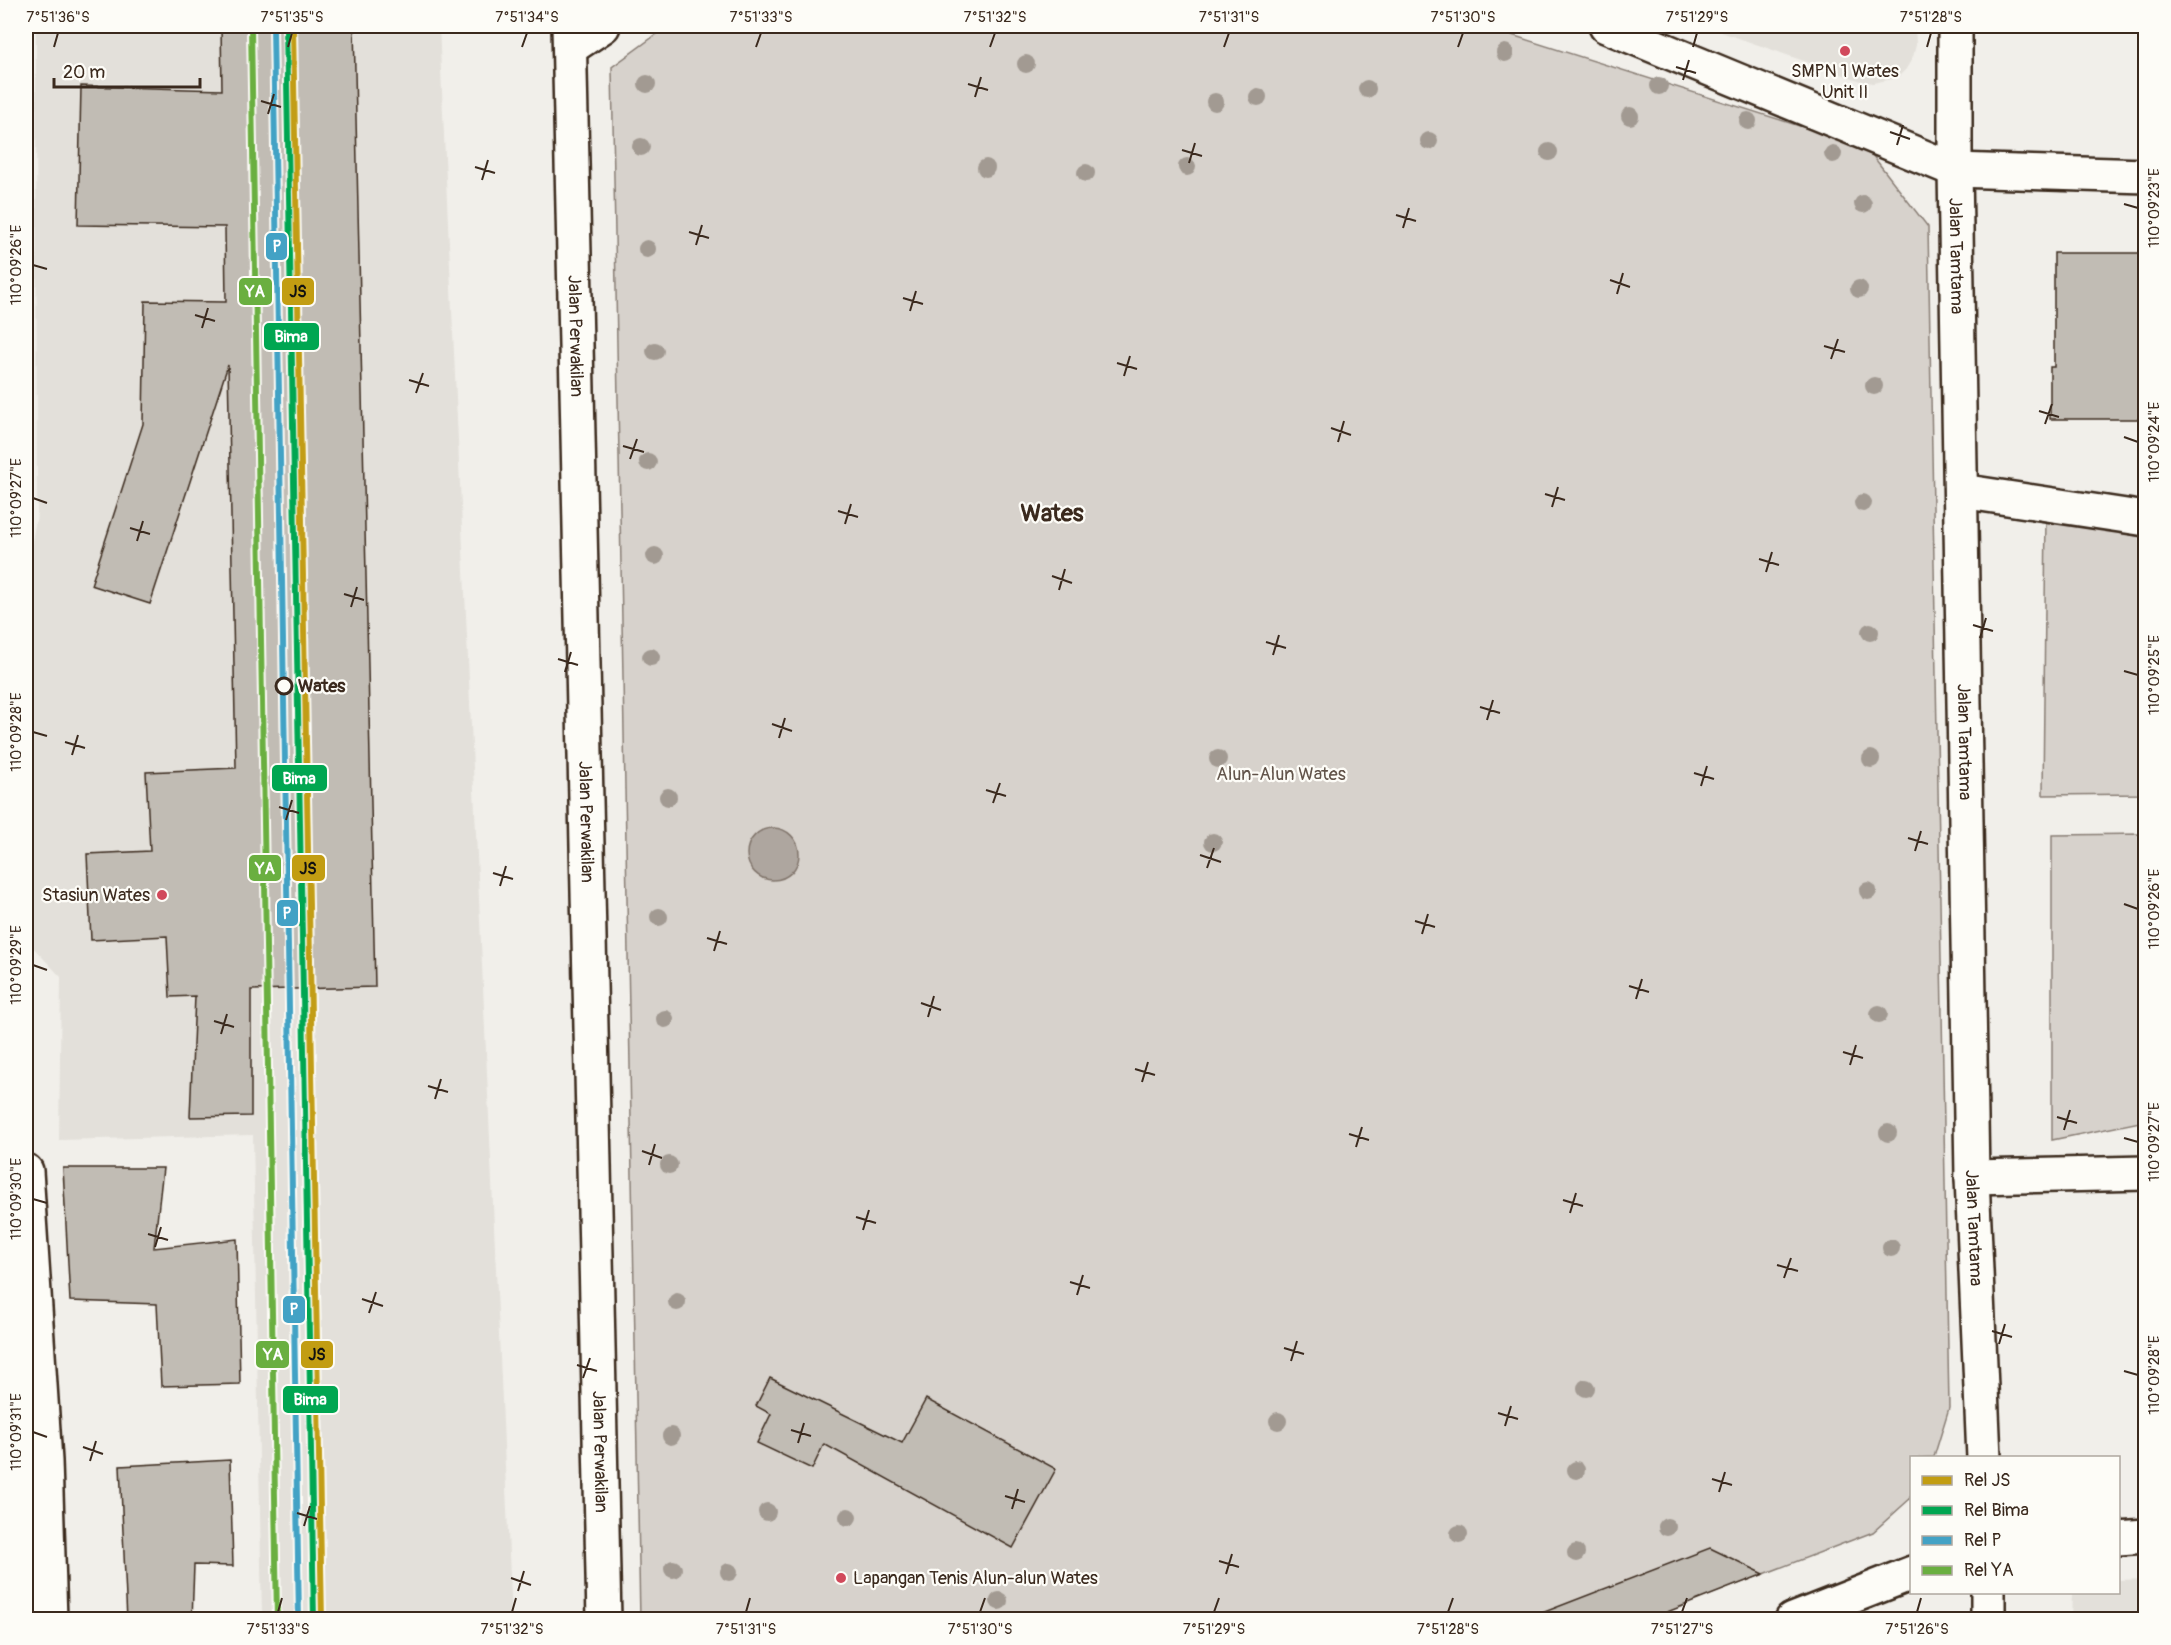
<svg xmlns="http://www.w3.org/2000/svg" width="2171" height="1645" font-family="Pangolin,sans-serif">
  <rect width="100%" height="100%" fill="#f1efea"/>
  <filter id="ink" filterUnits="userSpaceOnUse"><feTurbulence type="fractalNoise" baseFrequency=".0167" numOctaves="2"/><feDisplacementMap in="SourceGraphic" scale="12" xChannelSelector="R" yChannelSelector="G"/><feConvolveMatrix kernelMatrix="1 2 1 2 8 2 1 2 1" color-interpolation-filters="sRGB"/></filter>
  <g filter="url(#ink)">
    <!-- built -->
    <path fill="#e3e0da" d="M36,26H439L512,1619H262L253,1135L59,1140L61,977L26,940V572L37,515Z
      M1704,26H1915L1916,45L1913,57L1906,69L1897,78L1873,83L1861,81Z
      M2145,1579V1619H2071L2072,1593L2118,1592L2119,1580Z"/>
    <!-- green -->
    <path fill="#d7d2cc" stroke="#897e75" stroke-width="1.5" d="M668,26H1483L1866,147L1928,227L1949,1408L1934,1457L1912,1458L1911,1498L1873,1532L1647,1619H640L612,67Z
      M2046,514L2145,538L2146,794L2043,795Z
      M2145,834V1121L2052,1140V835Z"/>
    <!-- water -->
    <path fill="#aea69f" stroke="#80746b" stroke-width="1.5" d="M747 854a26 26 0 1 1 52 0a26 26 0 1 1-52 0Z"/>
    <!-- building -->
    <path fill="#c1bcb4" stroke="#3b2a1e" stroke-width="1.5" d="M221,26H354L375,987L251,990V1116L190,1117L195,996L170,997L167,936L91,940L87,854L150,851L146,772L236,768L228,365L150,604L91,585L143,424L145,301L226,302L225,227L78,225L81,86L222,90Z
      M2054,253H2145V419H2050V367H2054Z
      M63,1168H163L154,1248L237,1239L240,1384L161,1386L157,1304L70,1301Z
      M770,1378L902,1443L926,1399L1056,1469L1013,1548L824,1444L812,1469L757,1443L771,1414L756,1406Z
      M230,1460L233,1566L194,1565L192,1620H127L120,1466Z
      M1710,1548L1764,1574L1647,1620H1534V1616Z"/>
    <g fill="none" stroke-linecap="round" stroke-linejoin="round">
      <defs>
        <path id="street" d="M1955,170L2146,176
          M1961,491L2146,519
          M26,1171L45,1461L50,1620
          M1972,1177L2146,1173
          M2118,1538L2146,1536"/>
        <g id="secondary">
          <path id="s1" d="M569,26L604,1620"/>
          <path d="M1606,26L1955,170"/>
          <path id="s2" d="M1955,26V170L1972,1177L1984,1458"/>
          <path d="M570,48L603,26"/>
          <path d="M1988,1592V1620"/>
          <path d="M1792,1620L1912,1573"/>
        </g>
      </defs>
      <!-- street casing -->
      <use href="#street" stroke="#3b2a1e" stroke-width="38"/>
      <!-- secondary casing -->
      <use href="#secondary" stroke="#3b2a1e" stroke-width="38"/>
      <!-- street -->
      <use href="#street" stroke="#fdfcf7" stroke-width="33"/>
      <!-- secondary -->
      <use href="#secondary" stroke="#fdfcf7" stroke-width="33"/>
      <defs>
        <path id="rail-1" d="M293,26L322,1620"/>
        <path id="rail-2" d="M286,26L314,1620"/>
        <path id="rail-3" d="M273,26L299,1620"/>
        <path id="rail-4" d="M251,26L277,1620"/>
      </defs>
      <!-- rail-1 casing -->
      <use href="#rail-1" stroke="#fdfcf7" stroke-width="10"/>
      <!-- rail-2 casing -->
      <use href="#rail-2" stroke="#fdfcf7" stroke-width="10"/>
      <!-- rail-3 casing -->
      <use href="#rail-3" stroke="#fdfcf7" stroke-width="10"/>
      <!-- rail-4 casing -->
      <use href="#rail-4" stroke="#fdfcf7" stroke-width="10"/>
      <!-- rail-1 -->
      <use href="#rail-1" stroke="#c29d12" stroke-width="6"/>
      <!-- rail-2 -->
      <use href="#rail-2" stroke="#00a651" stroke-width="6"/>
      <!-- rail-3 -->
      <use href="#rail-3" stroke="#43a2c5" stroke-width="6"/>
      <!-- rail-4 -->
      <use href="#rail-4" stroke="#6aaf40" stroke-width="6"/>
    </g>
    <!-- trees -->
    <g fill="#a29a92">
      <circle cx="1505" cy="53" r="9"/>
      <circle cx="1026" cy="64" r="9"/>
      <circle cx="647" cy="84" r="9"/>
      <circle cx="1659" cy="86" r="9"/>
      <circle cx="1367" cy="89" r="9"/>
      <circle cx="1258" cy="97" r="9"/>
      <circle cx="1215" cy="102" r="9"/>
      <circle cx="1630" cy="116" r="9"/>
      <circle cx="1748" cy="121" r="9"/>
      <circle cx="1429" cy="141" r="9"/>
      <circle cx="641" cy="147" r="9"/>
      <circle cx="1549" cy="152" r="9"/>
      <circle cx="1833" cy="154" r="9"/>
      <circle cx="1187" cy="167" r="9"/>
      <circle cx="986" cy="168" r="9"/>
      <circle cx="1086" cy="173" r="9"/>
      <circle cx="1863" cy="204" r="9"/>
      <circle cx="647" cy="249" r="9"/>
      <circle cx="1859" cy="289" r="9"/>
      <circle cx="655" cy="351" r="9"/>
      <circle cx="1874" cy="386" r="9"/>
      <circle cx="648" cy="462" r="9"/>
      <circle cx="1863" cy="503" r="9"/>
      <circle cx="655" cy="556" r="9"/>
      <circle cx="1870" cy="632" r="9"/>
      <circle cx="651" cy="657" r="9"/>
      <circle cx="1218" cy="759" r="9"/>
      <circle cx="1871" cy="759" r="9"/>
      <circle cx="668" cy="797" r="9"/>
      <circle cx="1213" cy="842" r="9"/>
      <circle cx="1868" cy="891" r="9"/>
      <circle cx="659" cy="917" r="9"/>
      <circle cx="1879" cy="1014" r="9"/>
      <circle cx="665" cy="1019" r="9"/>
      <circle cx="1888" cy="1133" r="9"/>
      <circle cx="669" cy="1165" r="9"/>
      <circle cx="1891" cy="1248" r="9"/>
      <circle cx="677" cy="1302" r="9"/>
      <circle cx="1586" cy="1388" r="9"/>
      <circle cx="1278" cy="1421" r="9"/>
      <circle cx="671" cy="1436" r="9"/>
      <circle cx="1576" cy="1470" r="9"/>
      <circle cx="767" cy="1512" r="9"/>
      <circle cx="848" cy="1517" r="9"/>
      <circle cx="1667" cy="1527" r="9"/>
      <circle cx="1459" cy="1534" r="9"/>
      <circle cx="1576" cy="1553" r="9"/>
      <circle cx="673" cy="1569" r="9"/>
      <circle cx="729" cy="1572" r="9"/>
      <circle cx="999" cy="1601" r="9"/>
    </g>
  </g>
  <!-- ticks -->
  <path fill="none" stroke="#3b2a1e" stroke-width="2" d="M54,47L58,33M288,47L292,33M522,47L527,33M756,47L761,33M990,47L995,33M1224,47L1229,33M1458,47L1463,33M1693,47L1697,33M1927,47L1931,33M1676,67L1696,73M1683,80L1689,60M968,84L988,90M975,97L981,77M261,101L281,107M268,114L274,94M1890,132L1910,139M1897,145L1903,125M1182,150L1202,156M1189,163L1195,143M475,167L495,173M482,180L488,160M2124,204L2138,208M1396,215L1416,221M1403,228L1409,208M689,232L709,238M696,245L702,225M33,265L47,269M1610,280L1630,287M1617,294L1623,273M903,298L923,304M910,311L916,291M195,315L215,321M202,328L208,308M1824,346L1845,352M1831,359L1838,339M1117,363L1137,369M1124,376L1130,356M409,380L429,386M416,393L423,373M2039,411L2059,417M2045,424L2052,404M1331,428L1351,435M2124,437L2138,442M1338,442L1344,421M623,446L644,452M630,459L637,439M1545,494L1565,500M33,498L47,503M1552,507L1558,487M838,511L858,517M845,524L851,504M130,528L150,534M137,541L143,521M1759,559L1779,565M1766,572L1772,552M1052,576L1072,583M1059,590L1065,569M344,594L364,600M351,607L357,587M1973,625L1993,631M1980,638L1986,618M1266,642L1286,648M1273,655L1279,635M558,659L578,665M2124,671L2138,675M565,672L571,652M1480,707L1500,713M1487,720L1493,700M772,724L792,731M33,732L47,736M779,738L785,718M65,742L85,748M72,755L78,735M1694,773L1714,779M1701,786L1707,766M986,790L1006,796M993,803L1000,783M279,807L299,813M286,820L292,800M1908,838L1928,844M1915,851L1921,831M1200,855L1221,862M1207,868L1214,848M493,873L513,879M500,886L506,866M2124,904L2138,909M1415,921L1435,927M1422,934L1428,914M707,938L727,944M714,951L720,931M33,965L47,970M1629,986L1649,992M1636,999L1642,979M921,1003L941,1010M928,1017L934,996M214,1021L234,1027M221,1034L227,1014M1843,1052L1863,1058M1850,1065L1856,1045M1135,1069L1155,1075M1142,1082L1148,1062M428,1086L448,1092M435,1099L441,1079M2057,1117L2077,1123M2064,1130L2070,1110M1349,1134L1369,1140M2124,1138L2138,1142M1356,1147L1362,1127M642,1151L662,1158M649,1165L655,1144M33,1199L47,1203M1563,1200L1583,1206M1570,1213L1576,1193M856,1217L876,1223M863,1230L869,1210M148,1234L168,1240M155,1247L161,1227M1777,1265L1798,1271M1784,1278L1791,1258M1070,1282L1090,1288M1077,1295L1083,1275M362,1299L383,1306M369,1313L376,1292M1992,1331L2012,1337M1999,1344L2005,1324M1284,1348L1304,1354M1291,1361L1297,1341M577,1365L597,1371M2124,1371L2138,1375M583,1378L590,1358M1498,1413L1518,1419M1505,1426L1511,1406M791,1430L811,1436M33,1432L47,1437M798,1443L804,1423M83,1447L103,1454M90,1461L96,1441M1712,1479L1732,1485M1719,1492L1725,1472M1005,1496L1025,1502M1012,1509L1018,1489M297,1513L317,1519M304,1526L310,1506M1219,1561L1239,1567M1226,1574L1232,1554M511,1578L531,1585M518,1591L524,1571M278,1612L282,1598M512,1612L516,1598M746,1612L750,1598M980,1612L985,1598M1214,1612L1219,1598M1448,1612L1453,1598M1682,1612L1687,1598M1917,1612L1921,1598"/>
  <!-- markers -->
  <g fill="#d1495b" stroke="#fdfcf7" stroke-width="2">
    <circle cx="1845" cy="51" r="6"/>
    <circle cx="162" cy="895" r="6"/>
    <circle cx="841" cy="1578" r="6"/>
  </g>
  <circle fill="#fdfcf7" stroke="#3b2a1e" stroke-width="3" cx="284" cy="686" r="8"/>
  <g text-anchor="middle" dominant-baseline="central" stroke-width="4.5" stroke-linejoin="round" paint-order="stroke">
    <!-- poi labels -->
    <g font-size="18" fill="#3b2a1e" stroke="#fdfcf7">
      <text x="1845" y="71">SMPN 1 Wates<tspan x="1845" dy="21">Unit II</tspan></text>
      <text x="150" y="895" text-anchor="end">Stasiun Wates</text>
      <text x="853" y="1578" text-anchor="start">Lapangan Tenis Alun-alun Wates</text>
    </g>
    <!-- street labels -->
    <g font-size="18" fill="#3b2a1e" stroke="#fdfcf7">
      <text stroke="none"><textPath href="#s2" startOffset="230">Jalan Tamtama</textPath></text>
      <text stroke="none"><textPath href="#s1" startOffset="310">Jalan Perwakilan</textPath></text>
      <text stroke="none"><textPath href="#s2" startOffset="716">Jalan Tamtama</textPath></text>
      <text stroke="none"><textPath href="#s1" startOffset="796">Jalan Perwakilan</textPath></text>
      <text stroke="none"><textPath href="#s2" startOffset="1202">Jalan Tamtama</textPath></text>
      <text stroke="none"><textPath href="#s1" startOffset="1426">Jalan Perwakilan</textPath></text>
    </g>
    <!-- stop labels -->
    <g font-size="18" font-weight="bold" fill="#3b2a1e" stroke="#fdfcf7" text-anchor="start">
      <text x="298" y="686">Wates</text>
    </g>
    <!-- park labels -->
    <g font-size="18" fill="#62544a" stroke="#fdfcf7">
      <text x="1281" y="774">Alun-Alun Wates</text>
    </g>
    <!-- district labels -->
    <g font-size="24" font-weight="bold" fill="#3b2a1e" stroke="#fdfcf7">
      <text x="1052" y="513">Wates</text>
    </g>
  </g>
  <g stroke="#fdfcf7" stroke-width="2">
    <rect x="265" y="232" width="23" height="29" rx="6" fill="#43a2c5"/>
    <rect x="238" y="277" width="35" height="29" rx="6" fill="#6aaf40"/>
    <rect x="281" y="277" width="34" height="29" rx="6" fill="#c29d12"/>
    <rect x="263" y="322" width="57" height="29" rx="6" fill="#00a651"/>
    <rect x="271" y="764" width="57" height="28" rx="6" fill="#00a651"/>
    <rect x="291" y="854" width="35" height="28" rx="6" fill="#c29d12"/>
    <rect x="248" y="854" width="34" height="28" rx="6" fill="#6aaf40"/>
    <rect x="276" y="899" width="23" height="28" rx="6" fill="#43a2c5"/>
    <rect x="282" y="1295" width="24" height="29" rx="6" fill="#43a2c5"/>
    <rect x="300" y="1340" width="34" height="29" rx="6" fill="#c29d12"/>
    <rect x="255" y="1340" width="35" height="29" rx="6" fill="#6aaf40"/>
    <rect x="282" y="1385" width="57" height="29" rx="6" fill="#00a651"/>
  </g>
  <g font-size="16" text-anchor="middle" font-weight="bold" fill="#fff">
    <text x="277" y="252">P</text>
    <text x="255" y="297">YA</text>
    <text x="291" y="342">Bima</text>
    <text x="299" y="784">Bima</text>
    <text x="265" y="874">YA</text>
    <text x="287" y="919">P</text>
    <text x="294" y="1315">P</text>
    <text x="273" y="1360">YA</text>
    <text x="310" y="1405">Bima</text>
  </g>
  <g font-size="16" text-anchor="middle" font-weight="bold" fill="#111">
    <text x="298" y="297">JS</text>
    <text x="308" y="874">JS</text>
    <text x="317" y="1360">JS</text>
  </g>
  <!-- margin -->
  <rect width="2171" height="1645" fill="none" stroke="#fdfcf7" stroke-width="66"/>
  <!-- legend -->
  <rect x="1910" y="1456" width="210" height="138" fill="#fdfcf7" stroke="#afa8a0" stroke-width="1.5"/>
  <rect x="1922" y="1476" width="30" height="9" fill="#c29d12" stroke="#afa8a0" stroke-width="1.5"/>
  <text x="1964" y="1486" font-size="18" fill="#3b2a1e">Rel JS</text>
  <rect x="1922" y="1506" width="30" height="9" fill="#00a651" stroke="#afa8a0" stroke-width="1.5"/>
  <text x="1964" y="1516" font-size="18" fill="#3b2a1e">Rel Bima</text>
  <rect x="1922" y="1536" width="30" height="9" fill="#43a2c5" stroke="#afa8a0" stroke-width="1.5"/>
  <text x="1964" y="1546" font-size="18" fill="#3b2a1e">Rel P</text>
  <rect x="1922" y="1566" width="30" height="9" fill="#6aaf40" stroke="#afa8a0" stroke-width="1.5"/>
  <text x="1964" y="1576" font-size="18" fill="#3b2a1e">Rel YA</text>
  <!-- scale -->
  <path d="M54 78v9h146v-9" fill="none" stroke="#3b2a1e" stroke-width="3"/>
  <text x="63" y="78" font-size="18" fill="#3b2a1e" stroke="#fdfcf7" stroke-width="4.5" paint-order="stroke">20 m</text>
  <rect x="33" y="33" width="2105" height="1579" fill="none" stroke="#3b2a1e" stroke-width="2"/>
  <g font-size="15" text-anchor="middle" fill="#3b2a1e">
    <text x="58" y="22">7°51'36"S</text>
    <text x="292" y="22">7°51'35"S</text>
    <text x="527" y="22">7°51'34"S</text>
    <text x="761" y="22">7°51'33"S</text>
    <text x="995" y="22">7°51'32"S</text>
    <text x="1229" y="22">7°51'31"S</text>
    <text x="1463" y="22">7°51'30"S</text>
    <text x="1697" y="22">7°51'29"S</text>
    <text x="1931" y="22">7°51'28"S</text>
    <text transform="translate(2154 208) rotate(-90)" y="5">110°09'23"E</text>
    <text transform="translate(16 265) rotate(-90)" y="5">110°09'26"E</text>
    <text transform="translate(2154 442) rotate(-90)" y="5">110°09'24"E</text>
    <text transform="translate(16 498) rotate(-90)" y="5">110°09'27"E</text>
    <text transform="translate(2154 675) rotate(-90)" y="5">110°09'25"E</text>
    <text transform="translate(16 732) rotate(-90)" y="5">110°09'28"E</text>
    <text transform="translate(2154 909) rotate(-90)" y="5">110°09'26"E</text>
    <text transform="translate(16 965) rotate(-90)" y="5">110°09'29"E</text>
    <text transform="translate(2154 1142) rotate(-90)" y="5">110°09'27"E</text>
    <text transform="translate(16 1199) rotate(-90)" y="5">110°09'30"E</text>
    <text transform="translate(2154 1375) rotate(-90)" y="5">110°09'28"E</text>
    <text transform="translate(16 1432) rotate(-90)" y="5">110°09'31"E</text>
    <text x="278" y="1634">7°51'33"S</text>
    <text x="512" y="1634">7°51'32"S</text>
    <text x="746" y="1634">7°51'31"S</text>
    <text x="980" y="1634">7°51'30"S</text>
    <text x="1214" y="1634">7°51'29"S</text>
    <text x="1448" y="1634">7°51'28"S</text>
    <text x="1682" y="1634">7°51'27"S</text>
    <text x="1917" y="1634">7°51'26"S</text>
  </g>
</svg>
